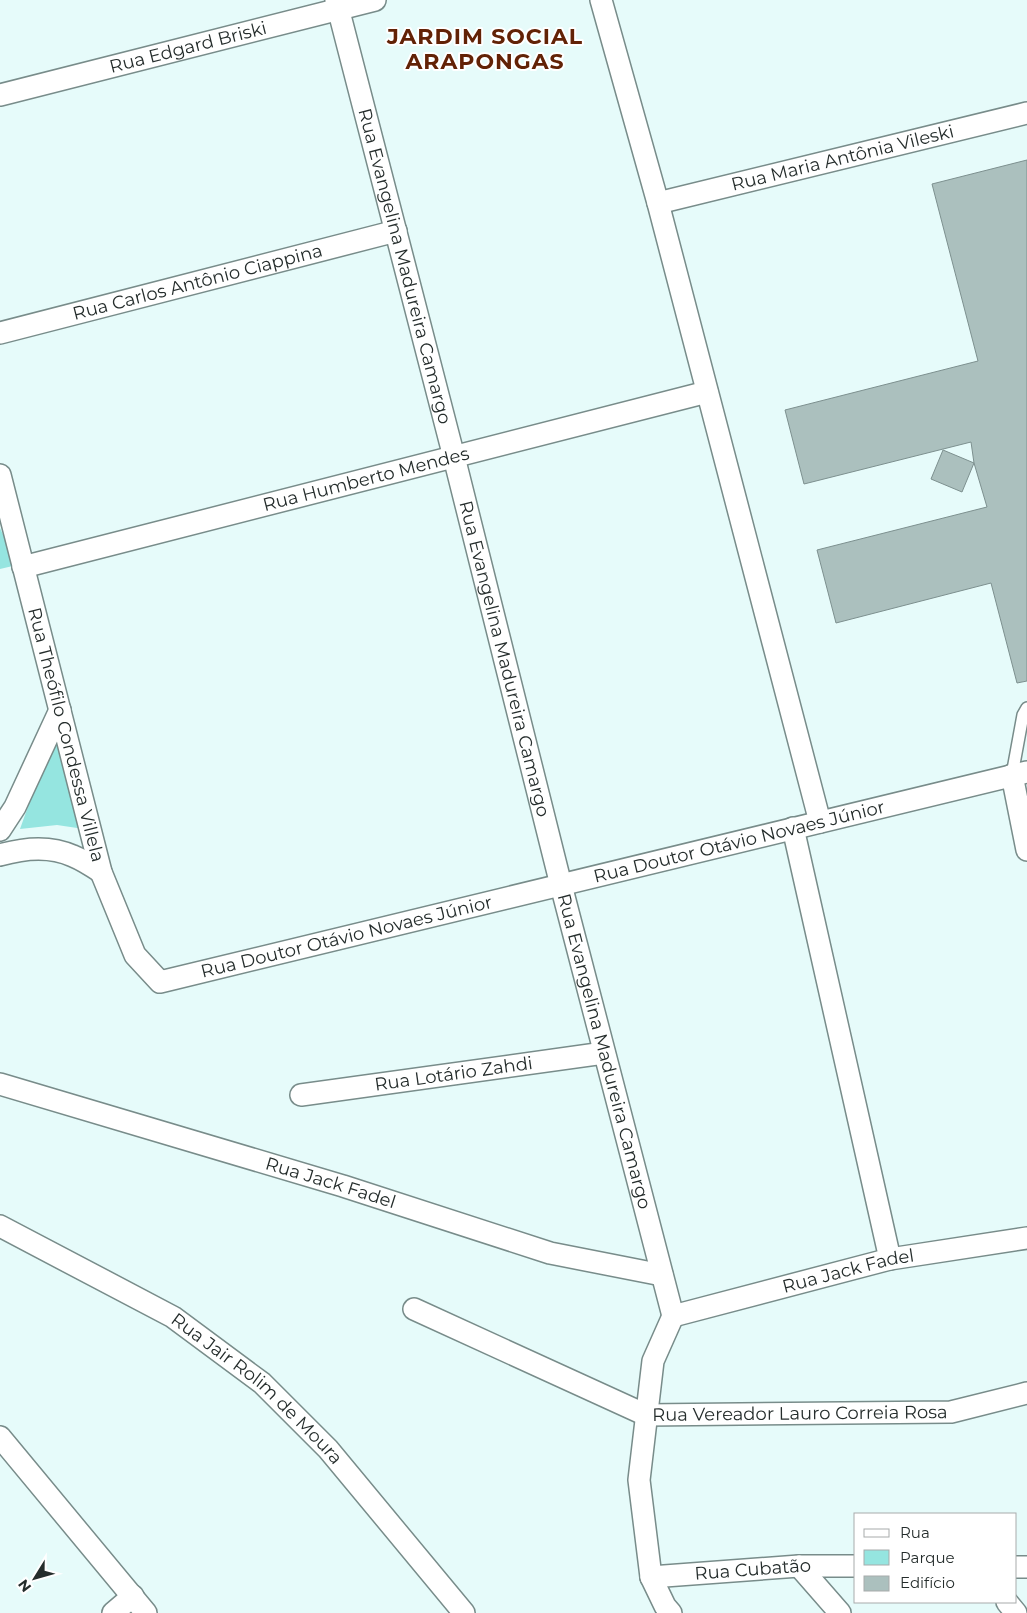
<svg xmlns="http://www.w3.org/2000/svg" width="1027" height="1613" font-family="Montserrat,sans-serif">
  <rect width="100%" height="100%" fill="#e6fbfa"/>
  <!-- green -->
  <path fill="#95e5e0" d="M0,528L17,565L0,569Z
    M54,734L84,829L57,825L20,829Z"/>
  <!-- building -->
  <path fill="#abc0be" stroke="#7d908f" d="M1027,160V681L1017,683L991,583L836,623L817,550L987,507L974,463L971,442L804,484L785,410L978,361L932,184Z
    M943,450L974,463L962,492L931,479Z"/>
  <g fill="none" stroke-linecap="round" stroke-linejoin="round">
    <defs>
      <path id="lane" d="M1012,775L1023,715L1027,708"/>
      <g id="street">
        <path id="s1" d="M336,0L454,457L561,885L673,1316"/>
        <path d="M601,0L658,203L820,822"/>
        <path id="s2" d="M0,95L375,0"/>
        <path id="s3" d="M658,203L1027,113"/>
        <path id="s4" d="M0,333L396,231"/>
        <path id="s5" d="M0,475L101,872L135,955L160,982L1027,772"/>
        <path id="s6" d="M23,567L707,392"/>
        <path d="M1012,775L1027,850"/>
        <path d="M793,828L890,1259"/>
        <path d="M0,830L15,807L60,710"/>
        <path d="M0,855C24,848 49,845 73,856C83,860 92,866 101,872"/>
        <path id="s7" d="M0,1084L343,1186L550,1253L662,1275"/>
        <path id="s8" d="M301,1095L604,1053"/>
        <path id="s9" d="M0,1226L173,1317L262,1383L328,1449L464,1613"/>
        <path id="s10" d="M414,1309L646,1415L951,1412L1027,1393"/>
        <path id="s11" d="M673,1316L890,1259L1027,1238"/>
        <path d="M0,1437L146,1613"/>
        <path d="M799,1566L840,1613"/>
        <path d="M1016,1567H1027"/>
        <path id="s12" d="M651,1577L799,1566H856"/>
        <path d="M1007,1602L1016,1613"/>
        <path d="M113,1613L133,1596"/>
        <path d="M671,1613L665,1606L651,1577L639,1480L653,1361L673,1316"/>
      </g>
    </defs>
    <!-- lane casing -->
    <use href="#lane" stroke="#788c8a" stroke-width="14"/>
    <!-- street casing -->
    <use href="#street" stroke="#788c8a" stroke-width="24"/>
    <!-- lane -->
    <use href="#lane" stroke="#fff" stroke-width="11"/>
    <!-- street -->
    <use href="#street" stroke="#fff" stroke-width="21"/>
  </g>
  <g text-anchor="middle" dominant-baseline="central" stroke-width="4" stroke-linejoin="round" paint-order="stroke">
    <!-- street labels -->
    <g font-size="18" fill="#252d2c" stroke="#fff">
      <text stroke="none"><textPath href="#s2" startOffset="194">Rua Edgard Briski</textPath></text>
      <text stroke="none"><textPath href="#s3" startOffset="190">Rua Maria Antônia Vileski</textPath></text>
      <text stroke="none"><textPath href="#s1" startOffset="275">Rua Evangelina Madureira Camargo</textPath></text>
      <text stroke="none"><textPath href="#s4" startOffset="204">Rua Carlos Antônio Ciappina</textPath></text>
      <text stroke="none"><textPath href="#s6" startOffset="354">Rua Humberto Mendes</textPath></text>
      <text stroke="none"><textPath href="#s1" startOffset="680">Rua Evangelina Madureira Camargo</textPath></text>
      <text stroke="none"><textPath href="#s5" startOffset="268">Rua Theófilo Condessa Villela</textPath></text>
      <text stroke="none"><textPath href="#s5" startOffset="1132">Rua Doutor Otávio Novaes Júnior</textPath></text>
      <text stroke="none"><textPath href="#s5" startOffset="728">Rua Doutor Otávio Novaes Júnior</textPath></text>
      <text stroke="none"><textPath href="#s1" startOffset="1085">Rua Evangelina Madureira Camargo</textPath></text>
      <text stroke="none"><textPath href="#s8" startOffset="154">Rua Lotário Zahdi</textPath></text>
      <text stroke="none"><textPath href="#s7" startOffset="345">Rua Jack Fadel</textPath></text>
      <text stroke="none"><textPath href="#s11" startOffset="181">Rua Jack Fadel</textPath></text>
      <text stroke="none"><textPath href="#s9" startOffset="306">Rua Jair Rolim de Moura</textPath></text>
      <text stroke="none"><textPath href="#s10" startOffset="409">Rua Vereador Lauro Correia Rosa</textPath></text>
      <text stroke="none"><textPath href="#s12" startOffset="102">Rua Cubatão</textPath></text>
    </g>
    <!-- district labels -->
    <g font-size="22" font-weight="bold" letter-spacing="1" fill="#622206" stroke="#fff">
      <text x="485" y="36">JARDIM SOCIAL<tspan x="485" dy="25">ARAPONGAS</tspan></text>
    </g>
  </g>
  <!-- legend -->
  <rect x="854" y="1513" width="162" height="90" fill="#ffffff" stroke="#a8abab"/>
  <rect x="864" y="1529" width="25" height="8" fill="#ffffff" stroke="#a8abab"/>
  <text x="900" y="1538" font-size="15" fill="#252d2c">Rua</text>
  <rect x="864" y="1550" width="25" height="15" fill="#95e5e0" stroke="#a8abab"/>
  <text x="900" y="1563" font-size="15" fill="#252d2c">Parque</text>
  <rect x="864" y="1576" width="25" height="15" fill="#abc0be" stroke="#a8abab"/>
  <text x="900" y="1588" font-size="15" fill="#252d2c">Edifício</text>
  <!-- north arrow -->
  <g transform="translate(35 1578) rotate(233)" stroke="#ffffff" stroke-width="4" paint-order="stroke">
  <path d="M0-4L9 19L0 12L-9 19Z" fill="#252d2c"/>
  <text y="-8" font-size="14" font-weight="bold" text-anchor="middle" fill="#252d2c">N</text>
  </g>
</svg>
